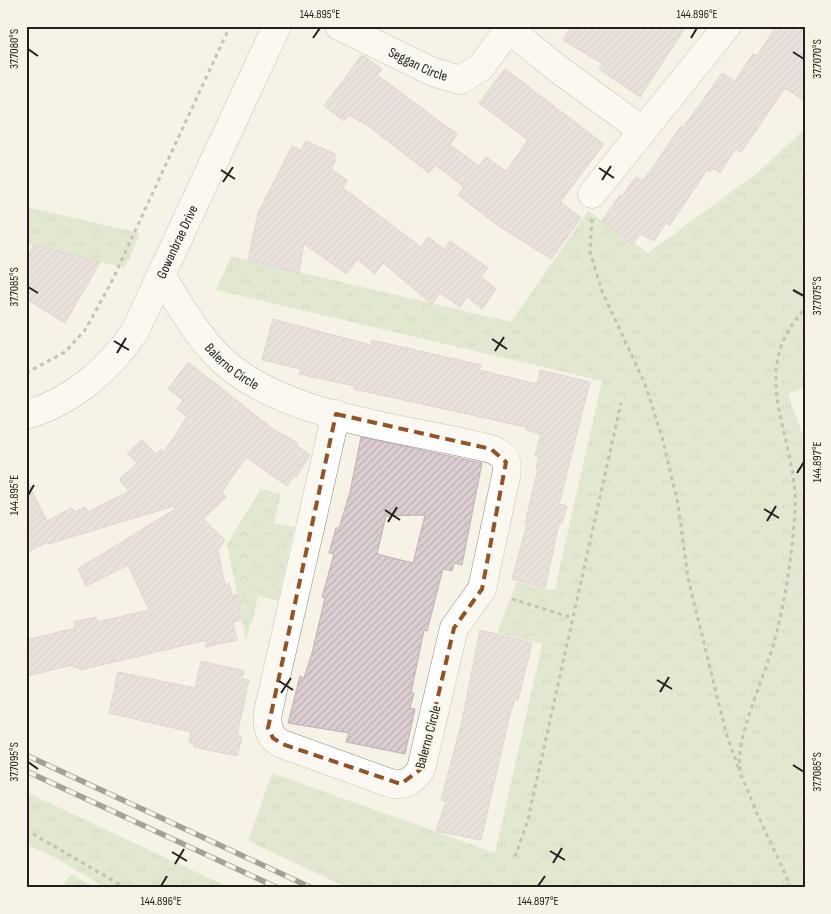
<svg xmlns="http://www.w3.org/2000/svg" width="831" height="914" font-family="'Sofia Sans Condensed',sans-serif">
  <defs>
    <pattern id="grass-tufts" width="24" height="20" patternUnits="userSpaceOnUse" patternTransform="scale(1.25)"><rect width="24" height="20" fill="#cbdab5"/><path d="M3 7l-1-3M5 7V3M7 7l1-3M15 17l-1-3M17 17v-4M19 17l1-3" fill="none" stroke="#aebb9b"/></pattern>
    <pattern id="park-crowns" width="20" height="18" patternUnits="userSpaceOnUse" patternTransform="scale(1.25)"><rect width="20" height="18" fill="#cbdab5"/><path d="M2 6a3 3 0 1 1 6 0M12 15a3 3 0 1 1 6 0" fill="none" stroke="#aebb9b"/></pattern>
    <pattern id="building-hatch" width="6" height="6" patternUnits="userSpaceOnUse" patternTransform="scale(1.25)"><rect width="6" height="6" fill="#dccdd1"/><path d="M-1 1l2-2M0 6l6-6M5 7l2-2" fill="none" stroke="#bcb0b3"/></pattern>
  </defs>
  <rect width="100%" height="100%" fill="#f6f3e6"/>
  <!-- grass -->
  <path fill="url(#grass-tufts)" d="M805,129V388L788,394L805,441V888H348L248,841L272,773L495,853L602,381L216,290L231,256L511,322L588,211L648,253L757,173Z
    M26,207L140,233L125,268L26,244Z
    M26,792L230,888H106L54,857L26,844Z"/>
  <!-- park -->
  <path fill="url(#park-crowns)" d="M261,489L281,494L274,523L294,527L278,601L258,596L252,623H250L246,641L227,544Z
    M517,582L556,591L543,644L497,633Z
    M71,874L95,888H61Z"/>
  <!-- building -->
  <path fill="url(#building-hatch)" stroke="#c0b1b5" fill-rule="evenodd" d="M572,26H686L640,97L599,69L603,64L563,40Z
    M776,26H805V101L785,88L741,152L735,149L720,173L713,168L710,172L707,170L670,225L666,223L654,241L640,234L633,244L602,221L620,195L622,196L636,177L643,181L681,126L683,128L722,73L735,81L753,54L757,56Z
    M362,55L382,69L377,75L457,134L450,145L479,166L486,157L506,171L528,140L479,103L505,69L604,144L560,202L581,218L551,259L496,224L458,195L464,187L435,165L429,173L368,126L349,115L344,121L324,106Z
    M306,141L335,154V162L331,169L347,180L343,188L421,247L428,237L444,249L450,241L488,268L481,277L496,289L482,309L467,297L460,307L440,293L432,304L383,263L375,274L357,259L347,274L304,244L299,273L248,260L258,213L292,146L301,150Z
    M34,245L100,262L65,323L26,299V258Z
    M273,319L371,345L372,340L481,365L479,370L537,384L540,370L590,382L559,504L567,506L562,523H559L545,588L512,579L527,524L525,523L538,469L536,468L539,457L535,455L541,434L526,430V427L354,389L355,386L299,374L301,369L262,360Z
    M188,362L273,429L298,443L296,445L310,455L296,477L294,476L287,486L246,457L222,492L226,497L203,519L225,540L218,550L225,585L229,583L232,595H237L241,620L233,622L237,640L205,647L207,640L80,670L78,667L74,668L73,665L26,676V640L75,628L74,622L96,617L97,622L149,610L128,565L86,586L78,569L175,509L174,506L48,544L47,542L26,553V479L47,521L72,508L75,512L85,507L88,512L129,491L119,480L137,463L127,453L142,440L156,454L161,449L164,452L187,417L177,409L183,400L168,389Z
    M361,437L482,463L462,565L454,563L452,571L443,569L427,631L424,630L411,693H414L410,708L415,709L405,754L346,742L349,733L288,723L300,676L304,678L312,653L325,598L322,597L334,554L329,553L336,528H339L350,492ZM425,515L413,563L377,554L386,516Z
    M480,630L532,643L518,700L515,699L510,714L481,840L436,831L446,801L441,800L462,721Z
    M201,661L244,671L242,679L249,680L237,735L242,737L237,756L194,747V744L189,742L191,732L109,713L118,672L195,688Z"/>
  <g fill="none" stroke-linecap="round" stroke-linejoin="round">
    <defs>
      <g id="minor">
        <path id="s1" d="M339,26L433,72L460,80L481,67L511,26"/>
        <path d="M510,30L558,69L642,130"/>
        <path d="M592,194L727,26"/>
        <path id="s2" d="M161,276C180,304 197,337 222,360C285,419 409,428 491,449C504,454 509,462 506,476L482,589L454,628L421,769C414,781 403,787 390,783L282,744C269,738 266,726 268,712L336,414"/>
        <path id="s3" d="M26,415C71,402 109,370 135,331L277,26"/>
      </g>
    </defs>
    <!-- minor casing -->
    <use href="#minor" stroke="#8b887c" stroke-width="29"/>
    <!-- path -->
    <path stroke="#87857c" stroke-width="3" stroke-dasharray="4 4" stroke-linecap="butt" d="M592,219L590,252L602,291L645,384L662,437L678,504L688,578L726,733L738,767
      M26,373L65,352L85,330L111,283L230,26
      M512,599L573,618
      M26,830L126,888
      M515,857L527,823L621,403
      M791,888C778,855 760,824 748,791C745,784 741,777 740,770C734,739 767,672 775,639C786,597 792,554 795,512C800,440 743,373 805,309"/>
    <!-- minor -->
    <use href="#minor" stroke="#fff" stroke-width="28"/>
    <defs>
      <path id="rail" d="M26,755L312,888
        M26,771L278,888"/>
    </defs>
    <!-- rail casing -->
    <use href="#rail" stroke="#3f3d37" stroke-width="5.5"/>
    <!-- rail -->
    <use href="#rail" stroke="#f6f3e6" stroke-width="4" stroke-dasharray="11" stroke-linecap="butt"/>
  </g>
  <!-- marked area -->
  <path d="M0 0H831V914H0ZM336,414L491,449L506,462L482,589L454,628L421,769L401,784L282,744L273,738L268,728Z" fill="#f6f3e6" fill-opacity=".55" fill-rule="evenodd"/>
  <path fill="none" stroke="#955223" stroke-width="4" stroke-dasharray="10 6" stroke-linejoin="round" d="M336,414L491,449L506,462L482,589L454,628L421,769L401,784L282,744L273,738L268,728Z"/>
  <!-- ticks -->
  <path fill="none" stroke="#22201c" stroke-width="2" d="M313,38L320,28M691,38L697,28M28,49L38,56M793,52L804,59M599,168L614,178M221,170L235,179M602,180L611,166M223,182L233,167M28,287L38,293M793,290L804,296M492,339L507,349M114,341L129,350M495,351L504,337M117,353L126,338M797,473L804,462M28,495L34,485M764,509L779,518M385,510L400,520M767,521L776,506M388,522L397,507M657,680L672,689M279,681L293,690M660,692L669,677M281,693L291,678M28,762L38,769M793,765L804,772M550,851L565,860M172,852L187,861M553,863L562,848M175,864L184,849M161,886L167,876M538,886L545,876"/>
  <g text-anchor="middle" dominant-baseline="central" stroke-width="4.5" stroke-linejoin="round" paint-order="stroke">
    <!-- street labels -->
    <g font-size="14" fill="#22201c" stroke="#f6f3e6">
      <text stroke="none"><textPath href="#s1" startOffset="88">Seggan Circle</textPath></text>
      <text stroke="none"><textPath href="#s3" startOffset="239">Gowanbrae Drive</textPath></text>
      <text stroke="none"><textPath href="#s2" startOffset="116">Balerno Circle</textPath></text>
      <text transform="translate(428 737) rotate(-75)">Balerno Circle</text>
    </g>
  </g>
  <!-- border -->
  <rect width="831" height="914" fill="none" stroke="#f6f3e6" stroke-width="55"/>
  <rect x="28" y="28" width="776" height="858" fill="none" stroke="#22201c" stroke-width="2"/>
  <g font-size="12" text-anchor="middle" fill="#22201c">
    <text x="320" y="18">144.895°E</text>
    <text x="697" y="18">144.896°E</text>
    <text transform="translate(14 49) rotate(-90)" y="4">37.7080°S</text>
    <text transform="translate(817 59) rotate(-90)" y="4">37.7070°S</text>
    <text transform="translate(14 287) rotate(-90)" y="4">37.7085°S</text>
    <text transform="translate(817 296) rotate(-90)" y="4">37.7075°S</text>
    <text transform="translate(817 462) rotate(-90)" y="4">144.897°E</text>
    <text transform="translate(14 495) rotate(-90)" y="4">144.895°E</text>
    <text transform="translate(14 762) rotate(-90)" y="4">37.7095°S</text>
    <text transform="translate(817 772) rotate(-90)" y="4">37.7085°S</text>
    <text x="161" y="905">144.896°E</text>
    <text x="538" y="905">144.897°E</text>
  </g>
</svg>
